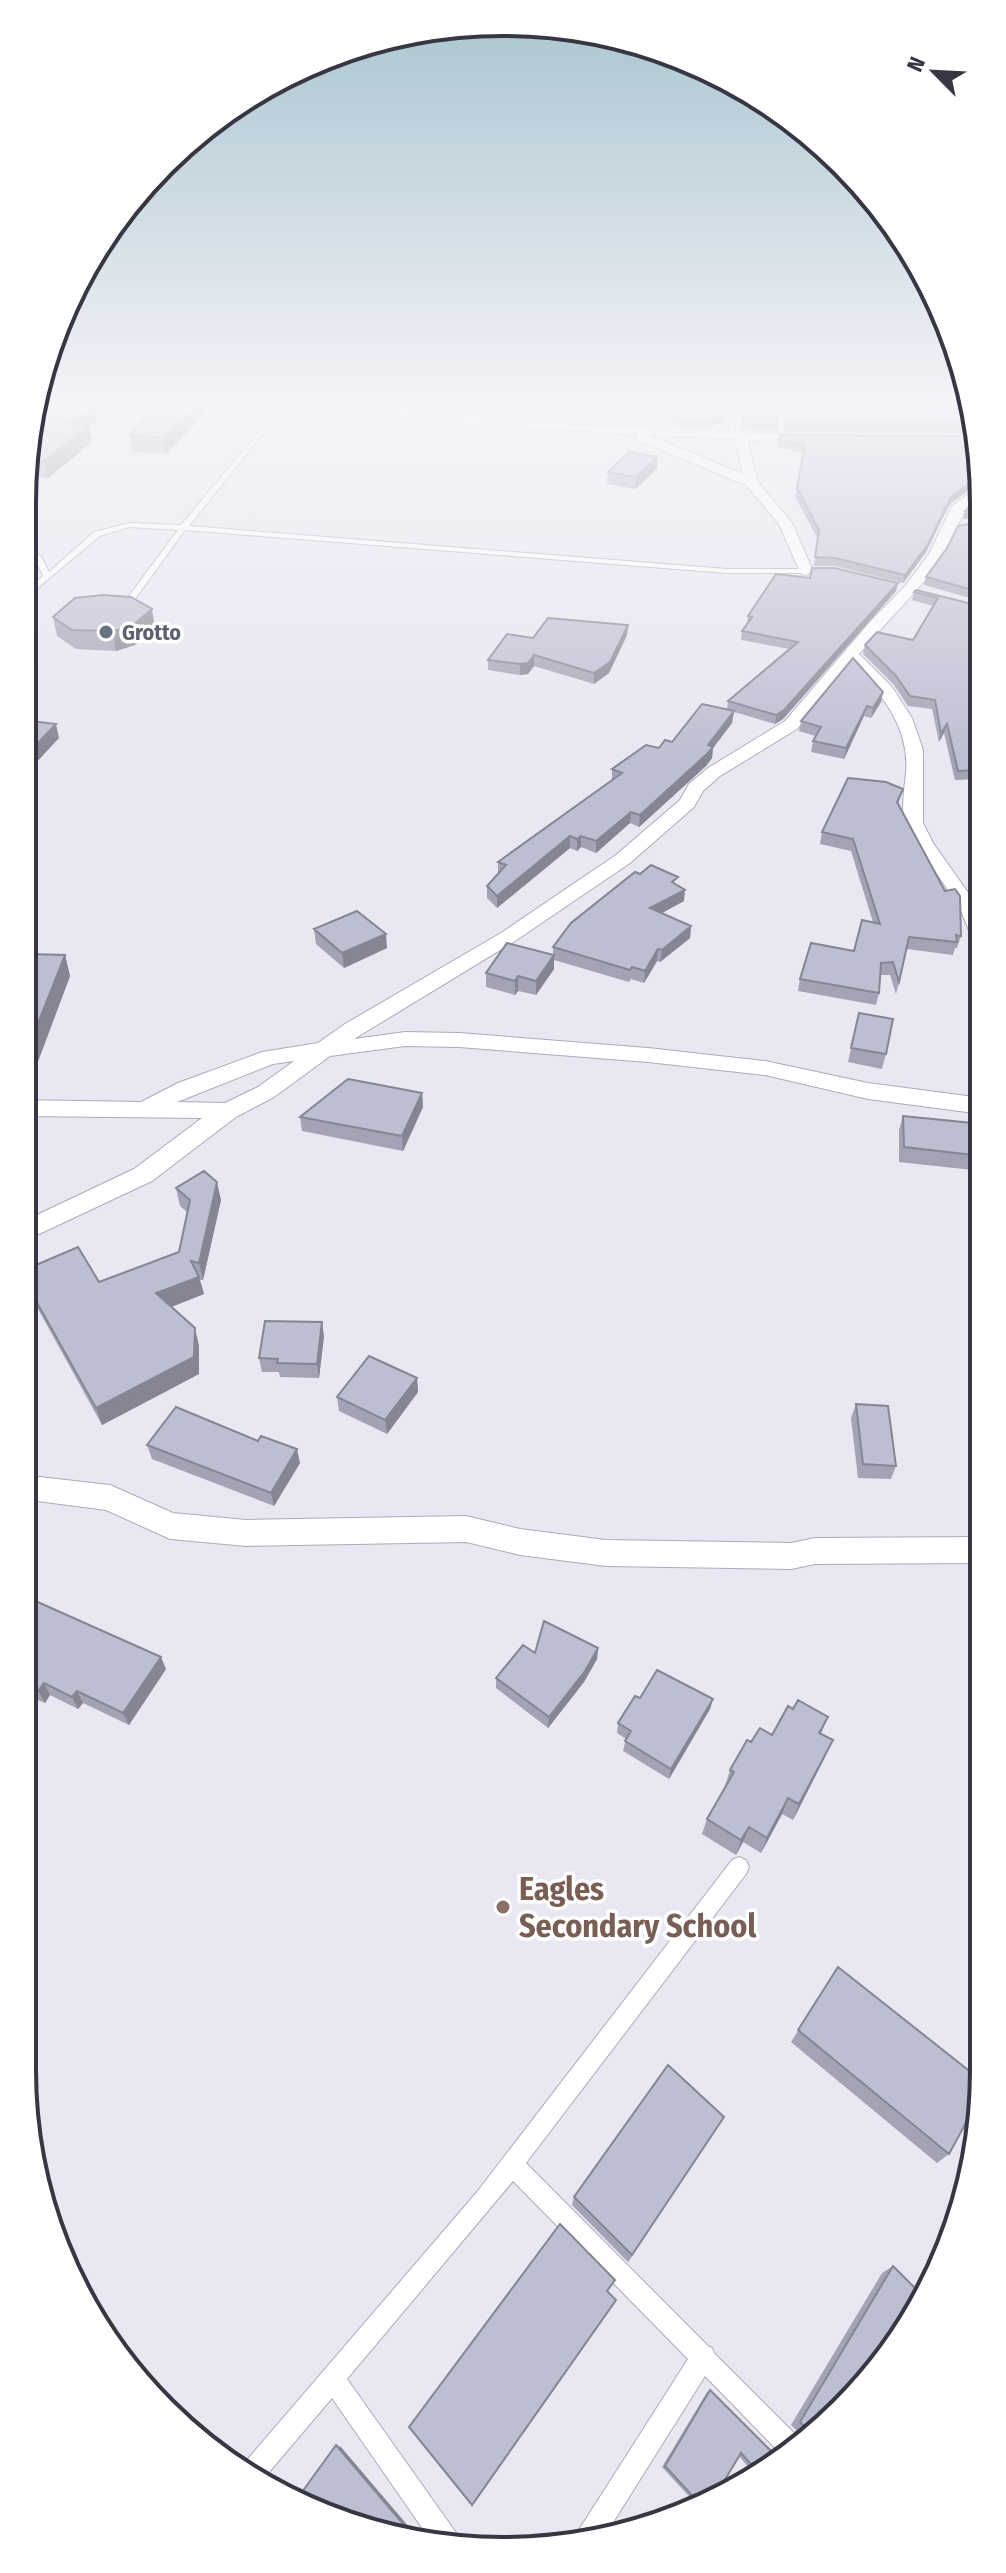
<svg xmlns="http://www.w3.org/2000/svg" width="1006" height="2573" font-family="'Fira Sans Condensed',sans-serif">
  <rect width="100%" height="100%" fill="#e8e7f2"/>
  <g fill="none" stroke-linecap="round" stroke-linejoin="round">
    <defs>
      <path id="lane" d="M409,404H416C374,447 303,392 261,436L189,526L727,569H816L820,571L816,573H727L185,530L130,606H127L123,604L178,530L129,527L100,536L22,601V595L43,576L36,561L22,546V539L42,558L49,572L94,532L129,523L181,525L257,434C298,389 367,442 409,404Z
        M725,404H731L735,437L730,436Z
        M739,1857L746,1860L749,1867L746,1874L526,2163L708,2346L712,2348L714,2353L799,2438L781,2454L705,2376L602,2540L574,2542L577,2533L688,2359L513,2181L347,2379L459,2537L462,2546L434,2545L332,2398L259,2484L241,2467L477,2192L732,1860Z"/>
      <path id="street" d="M398,412L562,424L818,436V442L814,443L748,440L757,481L792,523L813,571L806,575L801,574L779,524L746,485L637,440L636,435L394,419L392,416ZM648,435L735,439L743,474Z
        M978,433L979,441H857L851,437L857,433Z
        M980,485V496C955,518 957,534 941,559C917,593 886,622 859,654L892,687L912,718L923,750V823L933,843L981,911V941L971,935L959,906L907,830C900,811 904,793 906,773C910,728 882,693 851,664L797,729L720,776L703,791L694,807L630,863L515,941L354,1039L405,1032L459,1033L648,1048L765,1061L868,1083L982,1098V1114L868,1099L765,1075L648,1062L459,1047L405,1046L330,1056L274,1097L236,1117L152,1181L22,1242V1222L134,1169L202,1118L22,1116V1100L141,1102L178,1083L262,1052L318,1043L345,1024L501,933L616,855L680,800L689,784L708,768L785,721L870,622L905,586L929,554L952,506ZM294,1061L258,1087L225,1103L177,1102L273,1064Z
        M22,1475L110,1485L173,1513L246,1520L466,1516L520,1529L606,1540L791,1543L815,1538L983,1537V1563L815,1564L791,1569L606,1566L520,1555L466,1542L246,1546L170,1539L106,1510L22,1499Z"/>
    </defs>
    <!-- lane casing -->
    <use href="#lane" stroke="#acabbc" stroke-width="2"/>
    <!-- street casing -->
    <use href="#street" stroke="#acabbc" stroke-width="2"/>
    <!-- lane -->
    <use href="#lane" fill="#fff" fill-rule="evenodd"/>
    <!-- street -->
    <use href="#street" fill="#fff" fill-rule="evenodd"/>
  </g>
  <!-- wall -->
  <path fill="#a3a3b5" d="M38,404L98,419L89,427L92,442L48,478L26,476Z
    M161,404H205L206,413L166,454L132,452L129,435Z
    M220,404H373L366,413L220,407Z
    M568,404H687L686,410L724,420L709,428L671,426V420L681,414L595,405L594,413L568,412Z
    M745,404H779L777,431L742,429Z
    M969,404L978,432L784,431L785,423Z
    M778,440H980V483H978L949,505L926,552L903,583L834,566H814L818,539L795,497L803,453L777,447Z
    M657,457V469L635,489L607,484L608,472Z
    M980,522V601L924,585L926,577Z
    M896,591L783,719L775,724L734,712L732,723L713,748L712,758L706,766L639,827L630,823L596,853L581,847L577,851L570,848L497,908L487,898V886L498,873V862L612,780V769L672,742L727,710L728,701L789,649L741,640L742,631L747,624L748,616Z
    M914,592L980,606L981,779L955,780L944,733L939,742L932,709L908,706L894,685L863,654L865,645L913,640L933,606L912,600Z
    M53,617L155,628L135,645L116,651L76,649L57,636Z
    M628,625L627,635L609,673L594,684L534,666L528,674L520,675L488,670V660L533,638Z
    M883,692L881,702L871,718L864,716L844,759L811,752L813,741L815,736L799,731L801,721Z
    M903,789L898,805L961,936L957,948H955L953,955L907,949L896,994L890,975H880L879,993L876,1005L798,991L800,979L854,951L873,922L851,851L820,844L822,832Z
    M678,885L684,901L662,913L691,926L690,938L660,962L657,961L644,983L631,979L629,982L554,960V969L536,995L518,991L515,995L486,987V973L553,955V947Z
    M314,929L387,948L344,968L316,944Z
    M65,955L70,976L34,1072L22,1071V967Z
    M859,1013L886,1054L882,1069L848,1062Z
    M422,1093L423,1107L403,1151L302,1131L300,1117Z
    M903,1116L982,1124V1171L899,1162V1130Z
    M176,1188L221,1200L203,1280H200L204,1294L171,1307L199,1346V1374L102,1425L27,1289L22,1278V1271L99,1282L179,1252L187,1212L180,1206Z
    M324,1336L319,1378L280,1377L279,1372H262L259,1358Z
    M417,1378L418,1392L387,1434L339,1411L337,1397Z
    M856,1404L896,1466L891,1479L858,1478L851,1418Z
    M147,1445L300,1463L274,1506L152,1459Z
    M22,1595L166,1669L129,1725L83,1703L78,1709L50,1695L45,1703L22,1693Z
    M598,1648L597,1659L584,1682L548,1728L496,1688V1678L535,1653Z
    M640,1698L713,1699L710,1709L669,1779L623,1751L626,1739L617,1733L618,1723Z
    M793,1709L828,1717L821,1734L825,1757L793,1820L782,1814L761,1853L743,1842L736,1855L702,1834L707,1819L725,1786L730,1770L772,1735Z
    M838,1967L949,2154L937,2163L791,2042Z
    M724,2117L628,2262L572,2205L574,2197Z
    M893,2266L884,2363L802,2436L791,2425L882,2273Z
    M710,2390L777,2457L756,2476L739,2456L714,2498L696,2504L662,2467L707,2392Z"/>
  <!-- shaded-wall -->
  <path fill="#858593" d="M94,404H95L98,419L89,427L92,442L48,478L44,461L69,424Z
    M197,404H205L206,413L166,454L163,438Z
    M365,404H373L366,413Z
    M725,414L724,420L709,428L710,422Z
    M657,457V469L635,489L636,477Z
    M980,475L978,483L949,505L926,552L903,583L905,575L951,497Z
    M980,509V517L963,519L965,511Z
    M24,574L27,587L22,591V576Z
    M898,583L896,591L783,719L775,724L776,715Z
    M152,609L155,628L135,645L116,651L113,631Z
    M628,625L627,635L609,673L594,684V673Z
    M534,655V666L528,674L520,675V664Z
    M883,692L881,702L871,718L873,708Z
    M867,706L864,716L844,759L846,748Z
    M28,711L32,725L22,727V718Z
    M734,711L732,723L713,748L712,758L706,766L639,827L640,815L708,745Z
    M56,724L59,738L22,778V760Z
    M947,724L944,733L939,742L941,733Z
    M631,812L630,823L596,853V841Z
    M570,836V848L497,908V896Z
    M581,836V847L577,851V839Z
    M685,890L684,901L649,920L650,908Z
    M691,926L690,938L660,962L662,950Z
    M386,934L387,948L344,968L342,953Z
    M658,949L657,961L644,983L645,971Z
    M65,955L70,976L34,1072L27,1051Z
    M554,955V969L536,995V981Z
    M518,976V991L515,995V981Z
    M422,1093L423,1107L403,1151L402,1136Z
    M217,1182L221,1200L203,1280L199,1263Z
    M199,1277L204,1294L161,1311L156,1293Z
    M322,1322L324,1336L319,1378L317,1364Z
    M195,1328L199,1346V1374L102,1425L96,1408Z
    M417,1378L418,1392L387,1434L385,1420Z
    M297,1449L300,1463L274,1506L271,1493Z
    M598,1648L597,1659L584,1682L548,1728L549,1717Z
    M161,1657L166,1669L129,1725L123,1713Z
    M44,1683L50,1695L45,1703L38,1691Z
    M77,1691L83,1703L78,1709L72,1697Z
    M713,1699L710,1709L669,1779L671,1769Z
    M833,1740L825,1757L793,1820L799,1804Z
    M788,1798L782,1814L761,1853L767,1838Z
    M749,1827L743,1842L736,1855L741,1840Z
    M724,2117L718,2127L628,2262L632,2255Z
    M616,2300L473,2505H472Z
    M336,2445L341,2447L420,2540L415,2538Z"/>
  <!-- building -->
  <path fill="#bebed2" stroke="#858593" stroke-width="2" d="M38,404H94L69,424L88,426L44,461L29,460Z
    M161,404H197L163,438L129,435Z
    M695,404H723L725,414L710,422L671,420Z
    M745,404H779L777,425L743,424Z
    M794,404H969L975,424L785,423Z
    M780,435L979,436L980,475L951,497L928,544L905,575L835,558L815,557L819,530L797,488L805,445L778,440Z
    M629,452L657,457L636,477L608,472Z
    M980,494V509L965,511Z
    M980,522V592L926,577L947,548L958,526Z
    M812,568H834L898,583L784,710L776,715L728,701L798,642L742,631L752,617L748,616L776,574L810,578Z
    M916,590L980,606L981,770L958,771L947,724L941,733L935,700L910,696L896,676L865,645L877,632L913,640L938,598L914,592Z
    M103,595L131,597L152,609L132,626L113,631L72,630L53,617L75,598Z
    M548,618L628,625L610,662L594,673L534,655L528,663L520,664L488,660L507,634L533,638Z
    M853,658L883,692L873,708L867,706L846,748L813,741L821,727L801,721Z
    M702,704L734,711L708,745L713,747L707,754L640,815L631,812L596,841L581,836L577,839L570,836L497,896L487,886L506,865L498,862L622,773L612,769L646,745L659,748L665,740L672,742Z
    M22,710L28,711L22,718Z
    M22,720L56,724L22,760Z
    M848,778L886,782L903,789L897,802L945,891L955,889L960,896L961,936L956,935L957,942L909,937L899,982L893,962L881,963L879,993L800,979L811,943L854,951L862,920L880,924L853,839L822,832Z
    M651,865L678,877L672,882L685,890L650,908L691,926L662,950L658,949L645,971L632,967L630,970L553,947L571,923L635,872L640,874Z
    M357,911L386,934L342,953L314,929Z
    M507,943L554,955L536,981L518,976L515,981L486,973Z
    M27,954L65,955L27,1051L22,1050V967Z
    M859,1013L893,1019L886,1054L851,1048Z
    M348,1079L422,1093L402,1136L300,1117Z
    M903,1116L982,1124V1156L904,1147Z
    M204,1171L217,1182L199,1263L191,1261L199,1277L156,1293L195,1328L194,1357L96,1408L22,1276V1271L78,1247L99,1282L179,1252L190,1200L176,1188Z
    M265,1321L322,1322L317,1364L277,1363L278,1359L259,1358Z
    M369,1356L417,1378L385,1420L337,1397Z
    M856,1404L888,1406L896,1466L863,1464Z
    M176,1407L258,1441L261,1436L297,1449L271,1493L147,1445Z
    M22,1595L161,1657L123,1713L77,1691L72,1697L44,1683L38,1691L22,1684Z
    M544,1621L598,1648L585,1671L549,1717L496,1678L523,1645L535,1653Z
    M657,1670L713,1699L671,1769L625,1741L631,1731L618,1723L635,1696L640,1698Z
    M798,1700L828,1717L819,1733L833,1740L799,1804L788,1798L767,1838L749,1827L741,1840L707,1819L734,1772L730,1770L747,1740L751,1742L760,1728L772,1735L788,1706L793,1709Z
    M838,1967L982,2081L980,2097L949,2154L798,2030Z
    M668,2065L724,2117L632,2255L574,2197Z
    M560,2224L615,2280L607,2291L616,2300L472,2505L409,2427Z
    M893,2266L921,2294L884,2363L808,2430L800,2422Z
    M710,2390L777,2457L759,2473L741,2453L714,2498L699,2503L665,2466Z
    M336,2445L415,2538L297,2499Z"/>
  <!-- sky -->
  <linearGradient id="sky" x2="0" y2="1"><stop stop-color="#a8c4cf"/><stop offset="0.53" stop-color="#f5f4f9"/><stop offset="1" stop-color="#f5f4f9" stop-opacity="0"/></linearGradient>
  <rect width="1006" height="764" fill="url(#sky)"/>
  <!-- markers -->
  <circle fill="#6b7280" stroke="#fff" stroke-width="3" cx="106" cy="632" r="8"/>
  <circle fill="#8d6e63" stroke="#fff" stroke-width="3" cx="503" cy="1907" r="8"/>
  <g text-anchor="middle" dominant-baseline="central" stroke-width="7" stroke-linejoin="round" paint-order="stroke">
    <!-- far-worship labels -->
    <g font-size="22" font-weight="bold" fill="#5b616d" stroke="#fff" text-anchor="start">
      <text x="122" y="632">Grotto</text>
    </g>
    <!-- near-education labels -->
    <g font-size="32" font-weight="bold" fill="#785e54" stroke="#fff" text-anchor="start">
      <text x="519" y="1889">Eagles<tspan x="519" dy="37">Secondary School</tspan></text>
    </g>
  </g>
  <!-- crop -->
  <path d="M0 0H1006V2573H0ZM503 36H503A467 467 0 0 1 970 503V2070A467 467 0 0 1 503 2537H503A467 467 0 0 1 36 2070V503A467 467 0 0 1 503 36Z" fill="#fff" fill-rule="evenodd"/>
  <path fill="none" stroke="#373744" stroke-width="4" d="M503 36H503A467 467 0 0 1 970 503V2070A467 467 0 0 1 503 2537H503A467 467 0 0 1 36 2070V503A467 467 0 0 1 503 36Z"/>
  <!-- north arrow -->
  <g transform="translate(934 72) rotate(294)" stroke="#ffffff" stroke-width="6" paint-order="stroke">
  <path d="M0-6L14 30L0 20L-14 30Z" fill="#373744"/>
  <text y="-12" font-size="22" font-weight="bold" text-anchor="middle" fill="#373744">N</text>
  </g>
</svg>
